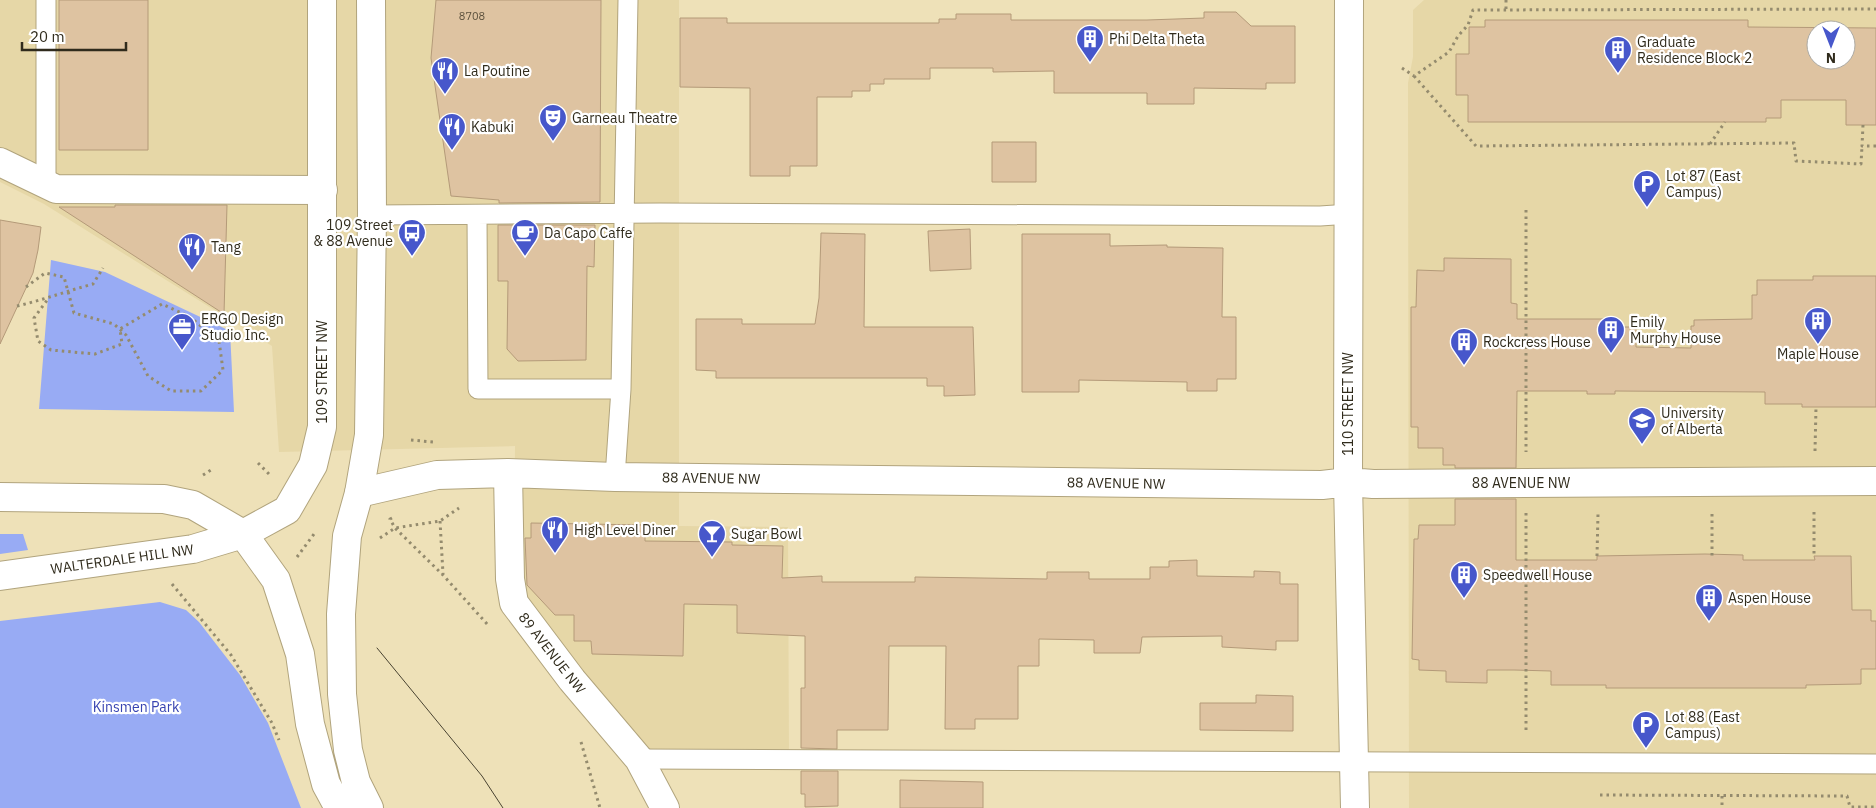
<svg xmlns="http://www.w3.org/2000/svg" width="1876" height="808" font-family="'IBM Plex Sans',sans-serif">
  <rect width="100%" height="100%" fill="#eee1b8"/>
  <!-- built -->
  <path fill="#e6d7a7" fill-rule="evenodd" d="M0,0H679V526L788,527L789,760L639,759L514,603L515,446L279,452L272,346L44,204L0,182Z
    M1424,0H1876V808H1409L1408,83L1413,57V10ZM1816,30H1846V60H1816Z"/>
  <!-- green -->
  <path fill="#98abf4" d="M51,260L105,272L230,331L234,412L39,409Z
    M0,534H23L28,550L0,554Z
    M160,602L186,610L199,622L240,675L268,723L301,808H0V621Z"/>
  <!-- building -->
  <path fill="#dec3a1" stroke="#b49a79" fill-rule="evenodd" d="M59,0H148V150H59Z
    M436,0H601L600,202L499,203V200L451,196L431,58Z
    M1204,12H1236L1251,26H1295V83H1266V89L1194,88V104H1147V93H1054V71L993,72V68H930V79H884V84H870V91H852V97H817V166H790V176H750V88L680,87V18H727V23H939V19H956V14H1011V20H1147L1204,18Z
    M1485,20H1748V27L1876,28V125H1846V100H1781V118H1766V122H1468V95H1456V54H1469V27H1485ZM1816,30H1846V60H1816Z
    M992,142H1036V182H992Z
    M115,205H227L224,314L59,207H115Z
    M0,220L41,227L38,250L33,273L0,344Z
    M498,225H595L594,267L587,266L586,360L518,361L507,349L508,281H498Z
    M970,229L971,269L930,271L928,231Z
    M821,233L865,234L864,327H973L975,395L944,396V386H927V378H716V371L696,370V319H742V324H815L819,298Z
    M1022,234H1110V246L1167,245V247L1223,248L1222,317H1236V379H1217V391H1187V382L1079,380V392H1022Z
    M1444,258L1511,259V303L1517,304V319H1604V327H1636V347L1691,348V326H1694V320L1752,319V295H1757V280H1813V276H1876V407H1802V404H1765V392L1615,391V394H1587V391H1517L1516,468H1455V465H1443V448H1418V427H1411V307H1416L1417,270L1444,271Z
    M1455,499H1516V560H1597V556L1705,554L1743,555V560H1815L1814,556H1851L1852,610H1871V621H1876V669H1861V684L1806,685V688H1606V685H1551V671L1514,670H1487V683L1446,682V671L1419,670V660L1412,659L1414,539H1418L1419,525H1455Z
    M531,523L645,525V541L732,542V545L783,546L782,578L822,576V582H915V577L1047,579V572H1089V579H1150V567H1169V561L1197,560V576L1254,577V571L1280,572V584H1298V641H1276V650L1222,647V636L1142,637L1140,653H1094V640L1039,639V666H1018V719H975V729H945L946,646H889L888,730H837V749L801,748V688H805V636L737,633V605L684,604L683,656L592,654L591,641H574V615H555L527,585L525,538H531Z
    M1256,695L1293,696V731L1200,730V703H1256Z
    M801,771H838V806L805,807V794H801Z
    M900,780L983,782V808H900Z"/>
  <g fill="none" stroke-linecap="round" stroke-linejoin="round">
    <defs>
      <path id="lane" d="M46,184V0
        M372,215L660,213L1320,216L1350,214
        M477,215L478,389H621
        M615,477L621,389L628,0
        M639,759L1876,764"/>
      <path id="street" d="M1349,0L1348,482L1355,808
        M0,162L56,189L323,190
        M508,473L510,579L514,603L572,680L639,759L665,808
        M359,493L437,475L508,473L615,477L1322,485L1348,482L1373,484L1876,481"/>
      <path id="secondary" d="M0,497L164,499L193,505L243,534L276,580L300,654L310,724L326,784L339,808
        M0,576L193,549L243,534L287,510L313,465L322,427V0
        M369,808L356,782L348,750L342,694L341,614L347,536L359,493L369,435L372,215L371,0"/>
    </defs>
    <!-- lane casing -->
    <use href="#lane" stroke="#b1a47d" stroke-width="21"/>
    <!-- street casing -->
    <use href="#street" stroke="#b1a47d" stroke-width="30"/>
    <!-- secondary casing -->
    <use href="#secondary" stroke="#b1a47d" stroke-width="30"/>
    <!-- path -->
    <path stroke="#948b6e" stroke-width="3" stroke-dasharray="2.5 4" stroke-linecap="butt" d="M1506,0V9
      M1402,68L1414,76L1449,52L1458,36L1468,25L1473,10L1876,9
      M1414,76L1476,146L1794,143L1796,161L1861,164L1862,146
      M1863,125L1862,146H1876
      M1710,144L1725,122
      M1526,210V452
      M26,287L45,273L64,277L74,313L114,324L126,335L148,376L171,391H201L223,370L219,341L190,317L162,304L120,329L122,344L95,354L51,350L38,341L34,318L48,299
      M17,306C43,300 67,291 93,284L103,268
      M411,440L433,442
      M1815,451L1816,407
      M258,463L270,475
      M203,475L211,470
      M1814,512V556
      M1526,513V734
      M1712,514V556
      M392,518L390,519L395,528L443,575L488,625
      M440,521L443,574
      M380,538L395,528L440,521L459,508
      M1597,556L1598,514
      M297,557L314,534
      M172,584L231,655L272,723L279,740
      M581,742L600,808
      M1600,795L1847,796L1850,807H1876
      M1722,796V808"/>
    <!-- lane -->
    <use href="#lane" stroke="#fff" stroke-width="19"/>
    <!-- street -->
    <use href="#street" stroke="#fff" stroke-width="28"/>
    <!-- secondary -->
    <use href="#secondary" stroke="#fff" stroke-width="28"/>
    <!-- tram -->
    <path stroke="#494331" stroke-width="1" d="M377,648L482,776L503,808"/>
  </g>
  <!-- icons -->
  <defs>
    <symbol id="building-pin" viewBox="-11 -11 22 30"><path d="M0 17L-7.5 6A9.5 9.5 0 1 1 7.5 6Z" fill="#4757cb" stroke="#fff"/><path d="M-4-6H4V6H1V3H-1V6H-4ZM-2.5-4.3h1.7v1.8h-1.7ZM.8-4.3h1.7v1.8H.8ZM-2.5-1h1.7V.8h-1.7ZM.8-1h1.7V.8H.8Z" fill="#fff"/></symbol>
    <symbol id="restaurant-pin" viewBox="-11 -11 22 30"><path d="M0 17L-7.5 6A9.5 9.5 0 1 1 7.5 6Z" fill="#4757cb" stroke="#fff"/><path d="M-5-6h1v4h1v-4h1v4h1v-4h1v5L-1.5 .5V6h-2V.5L-5-1ZM5-6V6H3V1.5H1.5Q1.5-4 5-6Z" fill="#fff"/></symbol>
    <symbol id="theatre-pin" viewBox="-11 -11 22 30"><path d="M0 17L-7.5 6A9.5 9.5 0 1 1 7.5 6Z" fill="#4757cb" stroke="#fff"/><path d="M-5-5.5Q0-4 5-5.5V0Q5 5 0 6Q-5 5-5 0ZM-3.3-2.5H-1v1.5H-3.3ZM1-2.5H3.3v1.5H1ZM-2.8 1Q0 5.5 2.8 1Z" fill="#fff"/></symbol>
    <symbol id="parking-pin" viewBox="-11 -11 22 30"><path d="M0 17L-7.5 6A9.5 9.5 0 1 1 7.5 6Z" fill="#4757cb" stroke="#fff"/><path d="M-3.5-5.5H1a3.5 3.5 0 0 1 0 7H-1V5.5H-3.5ZM-1-3.4V-.6H.8a1.4 1.4 0 0 0 0-2.8Z" fill="#fff"/></symbol>
    <symbol id="bus-pin" viewBox="-11 -11 22 30"><path d="M0 17L-7.5 6A9.5 9.5 0 1 1 7.5 6Z" fill="#4757cb" stroke="#fff"/><path d="M-5-6H5V4H4V6H2V4H-2V6H-4V4H-5ZM-3.5-4V0h7V-4ZM-3.5 1.2v1.5H-2V1.2ZM2 1.2v1.5H3.5V1.2Z" fill="#fff"/></symbol>
    <symbol id="cafe-pin" viewBox="-11 -11 22 30"><path d="M0 17L-7.5 6A9.5 9.5 0 1 1 7.5 6Z" fill="#4757cb" stroke="#fff"/><path d="M-5.5-4.5H6V0H3Q3 3.5 0 3.5H-2.5Q-5.5 3.5-5.5 0ZM3-3.2v2h1.7v-2ZM-6 4.5H4V6H-6Z" fill="#fff"/></symbol>
    <symbol id="office-pin" viewBox="-11 -11 22 30"><path d="M0 17L-7.5 6A9.5 9.5 0 1 1 7.5 6Z" fill="#4757cb" stroke="#fff"/><path d="M-6-3h4V-5.5h4V-3h4V5H-6ZM-1-4.5V-3h2v-1.5ZM-6 0V1H6V0Z" fill="#fff"/></symbol>
    <symbol id="university-pin" viewBox="-11 -11 22 30"><path d="M0 17L-7.5 6A9.5 9.5 0 1 1 7.5 6Z" fill="#4757cb" stroke="#fff"/><path d="M0-5L7-2L0 1L-7-2ZM-4 1L0 2.5L4 1V4Q0 6-4 4Z" fill="#fff"/></symbol>
    <symbol id="bar-pin" viewBox="-11 -11 22 30"><path d="M0 17L-7.5 6A9.5 9.5 0 1 1 7.5 6Z" fill="#4757cb" stroke="#fff"/><path d="M-6-5H6L.8 .8V4.5H3.5V6h-7V4.5H-.8V.8Z" fill="#fff"/></symbol>
  </defs>
  <g fill-rule="evenodd">
    <use href="#building-pin" x="1074" y="23" width="32" height="43"/>
    <use href="#building-pin" x="1602" y="34" width="32" height="43"/>
    <use href="#restaurant-pin" x="429" y="55" width="32" height="43"/>
    <use href="#theatre-pin" x="537" y="102" width="32" height="43"/>
    <use href="#restaurant-pin" x="436" y="111" width="32" height="43"/>
    <use href="#parking-pin" x="1631" y="168" width="32" height="43"/>
    <use href="#bus-pin" x="396" y="217" width="32" height="43"/>
    <use href="#cafe-pin" x="509" y="217" width="32" height="43"/>
    <use href="#restaurant-pin" x="176" y="231" width="32" height="43"/>
    <use href="#building-pin" x="1802" y="305" width="32" height="43"/>
    <use href="#office-pin" x="166" y="311" width="32" height="43"/>
    <use href="#building-pin" x="1595" y="314" width="32" height="43"/>
    <use href="#building-pin" x="1448" y="326" width="32" height="43"/>
    <use href="#university-pin" x="1626" y="405" width="32" height="43"/>
    <use href="#restaurant-pin" x="539" y="514" width="32" height="43"/>
    <use href="#bar-pin" x="696" y="518" width="32" height="43"/>
    <use href="#building-pin" x="1448" y="559" width="32" height="43"/>
    <use href="#building-pin" x="1693" y="582" width="32" height="43"/>
    <use href="#parking-pin" x="1630" y="709" width="32" height="43"/>
  </g>
  <g text-anchor="middle" dominant-baseline="central" stroke-width="4.5" stroke-linejoin="round" paint-order="stroke">
    <!-- number labels -->
    <g font-size="11" fill="#5c513d">
      <text x="472" y="16">8708</text>
    </g>
    <!-- poi labels -->
    <g font-size="14" fill="#302b1c" stroke="#fff" text-anchor="start">
      <text x="1109" y="39">Phi Delta Theta</text>
      <text x="1637" y="42">Graduate<tspan x="1637" dy="16">Residence Block 2</tspan></text>
      <text x="464" y="71">La Poutine</text>
      <text x="572" y="118">Garneau Theatre</text>
      <text x="471" y="127">Kabuki</text>
      <text x="1666" y="176">Lot 87 (East<tspan x="1666" dy="16">Campus)</tspan></text>
      <text x="393" y="225" text-anchor="end">109 Street<tspan x="393" dy="16">&amp; 88 Avenue</tspan></text>
      <text x="544" y="233">Da Capo Caffe</text>
      <text x="211" y="247">Tang</text>
      <text x="201" y="319">ERGO Design<tspan x="201" dy="16">Studio Inc.</tspan></text>
      <text x="1630" y="322">Emily<tspan x="1630" dy="16">Murphy House</tspan></text>
      <text x="1483" y="342">Rockcress House</text>
      <text x="1818" y="354" text-anchor="middle">Maple House</text>
      <text x="1661" y="413">University<tspan x="1661" dy="16">of Alberta</tspan></text>
      <text x="574" y="530">High Level Diner</text>
      <text x="731" y="534">Sugar Bowl</text>
      <text x="1483" y="575">Speedwell House</text>
      <text x="1728" y="598">Aspen House</text>
      <text x="1665" y="717">Lot 88 (East<tspan x="1665" dy="16">Campus)</tspan></text>
    </g>
    <!-- street labels -->
    <g font-size="14" fill="#302b1c" stroke="#fff">
      <text transform="translate(322 372) rotate(-90)">109 STREET NW</text>
      <text transform="translate(1348 404) rotate(-90)">110 STREET NW</text>
      <text transform="translate(711 478) rotate(1)">88 AVENUE NW</text>
      <text transform="translate(1116 483) rotate(1)">88 AVENUE NW</text>
      <text x="1521" y="483">88 AVENUE NW</text>
      <text transform="translate(122 559) rotate(-8)">WALTERDALE HILL NW</text>
      <text transform="translate(552 653) rotate(52)">89 AVENUE NW</text>
    </g>
    <!-- park labels -->
    <g font-size="14" fill="#3844b1" stroke="#fff">
      <text x="136" y="707">Kinsmen Park</text>
    </g>
  </g>
  <!-- north arrow -->
  <g transform="translate(1831 45) rotate(180)"><circle r="24" fill="#ffffff" stroke="#acaaa4"/>
  <path d="M0-4L9 19L0 12L-9 19Z" fill="#4757cb"/>
  <text y="-8" font-size="14" font-weight="bold" text-anchor="middle" fill="#302b1c">N</text>
  </g>
  <!-- scale -->
  <path d="M22 42v8h104v-8" fill="none" stroke="#302b1c" stroke-width="2.5"/>
  <text x="30" y="42" font-size="15" fill="#302b1c" stroke="#ffffff" stroke-width="4" paint-order="stroke">20 m</text>
</svg>
